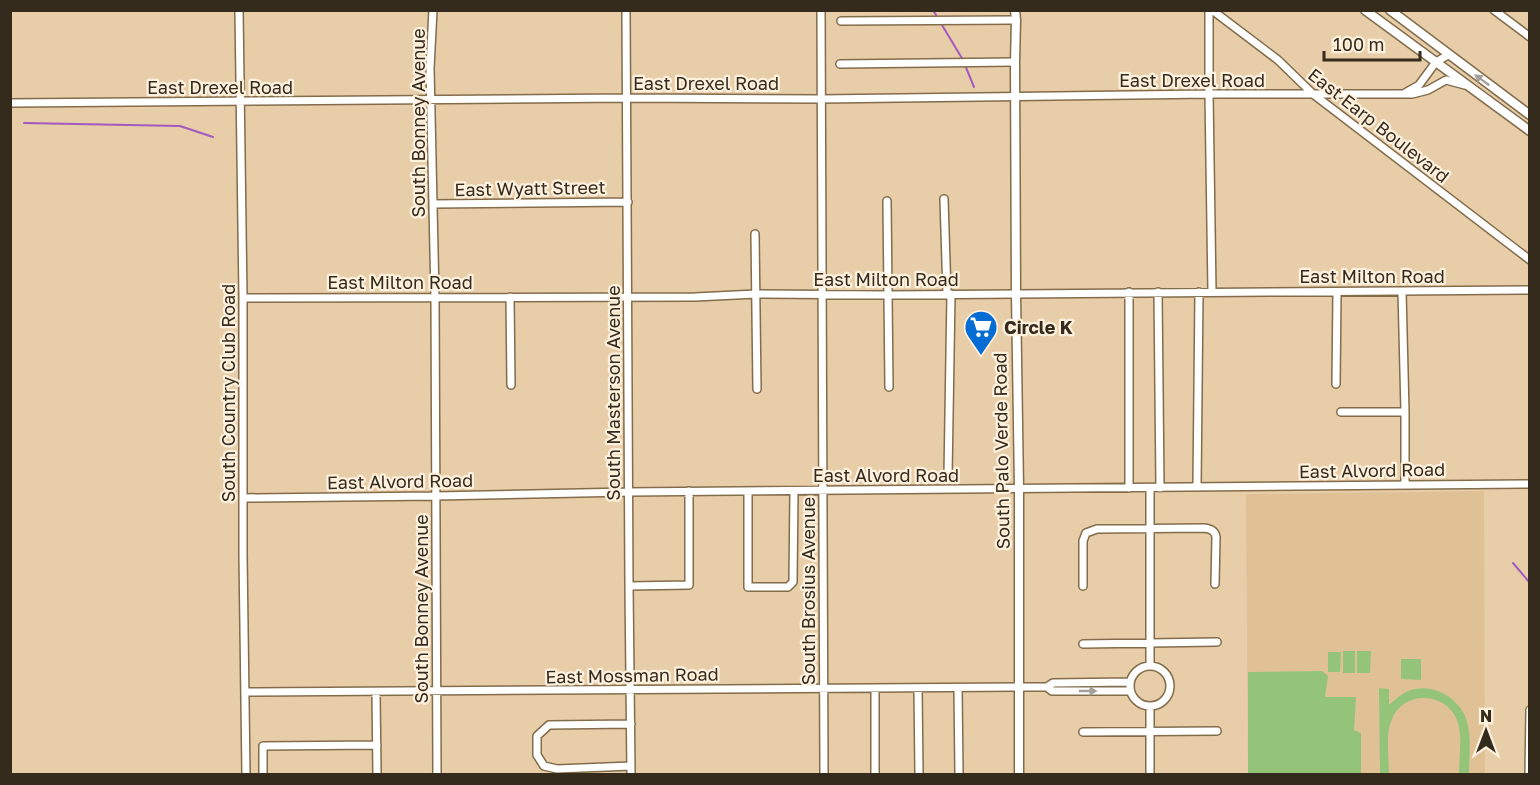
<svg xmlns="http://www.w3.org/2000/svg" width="1540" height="785" font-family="'Golos Text',sans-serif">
  <rect width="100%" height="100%" fill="#e8cda9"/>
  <!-- built -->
  <path fill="#e0c196" d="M1484,491L1485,774H1248L1246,494Z"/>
  <!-- green -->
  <path fill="#93c47a" d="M1343,651H1355V673H1343Z
    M1357,651H1371L1370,673H1357Z
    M1328,652H1341L1340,672H1328Z
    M1401,659H1421V680L1401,679Z
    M1322,671L1328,676L1325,697H1356L1354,730L1361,733V774H1248V672Z
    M1379,688L1389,689V705C1395,700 1401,694 1408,691C1431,682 1457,696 1466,718C1472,735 1469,757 1469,774H1459C1459,757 1463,736 1457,720C1445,691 1403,691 1392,719C1385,734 1389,758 1389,774H1380Z"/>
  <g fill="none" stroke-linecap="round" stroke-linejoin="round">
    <!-- stream -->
    <path stroke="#a35ac0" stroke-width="2" d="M933,10L963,60
      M965,65L974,87
      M24,123L180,126L213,137
      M1513,563L1530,583"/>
    <defs>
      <path id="minor" d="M239,10L243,298V555L246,774
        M433,10L430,68L435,297L437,774
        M626,10L629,586L631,774
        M821,10L824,774
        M1209,10V94L1212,292
        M1212,10L1278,60L1313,94L1530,260
        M1494,10L1530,37
        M841,21L1016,20
        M840,64L1015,62
        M1405,93L1419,85L1436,62L1448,55
        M10,103L626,98L821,99L1209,94H1412L1428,90L1446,80L1465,85
        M944,199L947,294
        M887,201L889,387
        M433,204L628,202
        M755,234L757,389
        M1402,291L1405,412V485
        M1158,292L1160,488
        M510,297L511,385
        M243,298L695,297L756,294L888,295L1530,290
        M1336,384L1337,292
        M1341,412H1405
        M948,476L951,294
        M1197,487L1199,292
        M1129,488V292
        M1150,488V665
        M748,491V587H788L793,582L794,491
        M244,498L436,496L628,492L1530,484
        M629,586L689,585V491
        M1083,586V541L1086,533L1097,529L1204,528C1210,529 1215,530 1216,537L1215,584
        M1083,644L1217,642
        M1130 686a20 20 0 1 1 40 0a20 20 0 1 1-40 0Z
        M1047,687L1053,683L1130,682
        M918,688L919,774
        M958,688L959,774
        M245,692L1031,687H1047L1052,691H1130
        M376,692L377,774
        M1150,707V774
        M631,724L549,725L537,736V755L544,766L557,769L631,766
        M1083,732L1217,731
        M263,774V746L377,745
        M875,774V688
        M1529,774L1530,710"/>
      <path id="major" d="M1015,10L1016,20L1015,62L1016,294L1019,489V774
        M1365,10L1530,131
        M1390,10L1530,115"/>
    </defs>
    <!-- minor casing -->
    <use href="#minor" stroke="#836c4a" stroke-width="10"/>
    <!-- major casing -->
    <use href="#major" stroke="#836c4a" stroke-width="11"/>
    <!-- minor -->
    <use href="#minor" stroke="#fff" stroke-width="7"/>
    <!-- major -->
    <use href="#major" stroke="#fff" stroke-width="8"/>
  </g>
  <!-- one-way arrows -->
  <defs><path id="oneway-solid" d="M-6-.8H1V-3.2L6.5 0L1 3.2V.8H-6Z" transform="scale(1.5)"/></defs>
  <g fill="#a4a099">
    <use href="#oneway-solid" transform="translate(1482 80) rotate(-144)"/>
    <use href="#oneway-solid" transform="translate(1088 691)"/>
  </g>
  <!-- icons -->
  <defs>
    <symbol id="supermarket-pin" viewBox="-11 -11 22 30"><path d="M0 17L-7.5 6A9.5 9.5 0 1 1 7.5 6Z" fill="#056cd4" stroke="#fef1de"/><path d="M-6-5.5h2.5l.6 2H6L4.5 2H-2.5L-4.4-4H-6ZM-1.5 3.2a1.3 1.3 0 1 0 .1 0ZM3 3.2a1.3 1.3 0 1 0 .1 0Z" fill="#fff"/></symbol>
  </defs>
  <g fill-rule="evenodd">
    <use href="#supermarket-pin" x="962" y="308" width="38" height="52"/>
  </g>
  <g text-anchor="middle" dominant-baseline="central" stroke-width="4.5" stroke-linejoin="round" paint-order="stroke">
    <!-- street labels -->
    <g font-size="18" fill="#352b1d" stroke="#fef1de">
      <text x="1192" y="80">East Drexel Road</text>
      <text x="706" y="83">East Drexel Road</text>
      <text x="220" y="87">East Drexel Road</text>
      <text transform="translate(418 123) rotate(-90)">South Bonney Avenue</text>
      <text transform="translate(1379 125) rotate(38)">East Earp Boulevard</text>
      <text transform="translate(530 188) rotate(-1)">East Wyatt Street</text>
      <text x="1372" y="276">East Milton Road</text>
      <text x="886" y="279">East Milton Road</text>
      <text x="400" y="282">East Milton Road</text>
      <text transform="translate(228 393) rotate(-90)">South Country Club Road</text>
      <text transform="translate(613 393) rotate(-90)">South Masterson Avenue</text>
      <text transform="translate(1001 451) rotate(-91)">South Palo Verde Road</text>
      <text transform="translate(1372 470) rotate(-1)">East Alvord Road</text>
      <text x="886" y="475">East Alvord Road</text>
      <text transform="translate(400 481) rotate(-1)">East Alvord Road</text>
      <text transform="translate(808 591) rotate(-90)">South Brosius Avenue</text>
      <text transform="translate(421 609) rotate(-90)">South Bonney Avenue</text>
      <text transform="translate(632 675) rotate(-1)">East Mossman Road</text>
    </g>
    <!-- poi labels -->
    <g font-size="18" font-weight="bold" fill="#352b1d" stroke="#fef1de" text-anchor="start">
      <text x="1004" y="327">Circle K</text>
    </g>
  </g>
  <!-- border -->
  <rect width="1540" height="785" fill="none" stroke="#352b1d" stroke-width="24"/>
  <!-- north arrow -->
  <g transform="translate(1486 731)" stroke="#fef1de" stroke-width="4.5" paint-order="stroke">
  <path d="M0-4.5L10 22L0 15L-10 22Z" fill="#352b1d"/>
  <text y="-9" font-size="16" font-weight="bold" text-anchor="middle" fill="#352b1d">N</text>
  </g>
  <!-- scale -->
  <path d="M1324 51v9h96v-9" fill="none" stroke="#352b1d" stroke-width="3"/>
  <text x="1333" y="51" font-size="18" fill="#352b1d" stroke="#fef1de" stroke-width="4.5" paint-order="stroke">100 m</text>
</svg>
